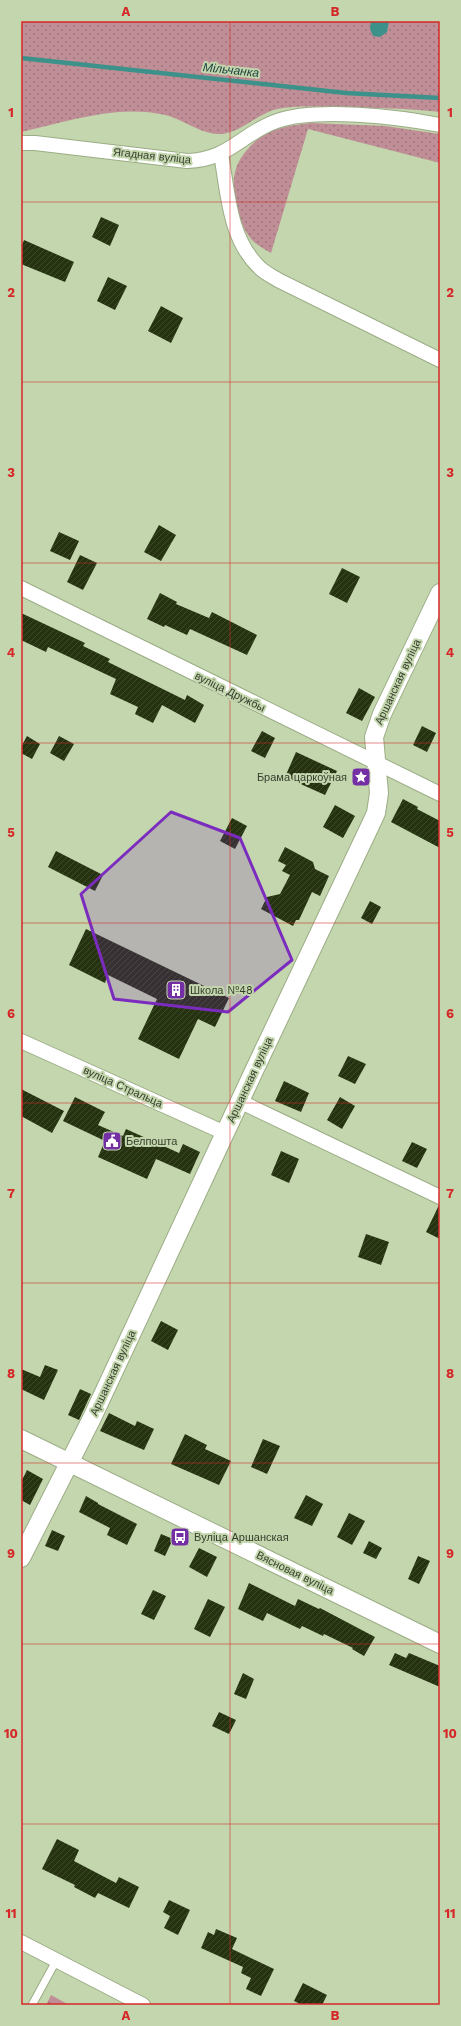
<svg xmlns="http://www.w3.org/2000/svg" width="461" height="2026" font-family="'Work Sans',sans-serif">
  <defs>
    <pattern id="grass-dots" width="8" height="8" patternUnits="userSpaceOnUse"><rect width="8" height="8" fill="#c08e96"/><path d="M2 2h.1M6 6h.1" fill="none" stroke="#9d757b" stroke-width="1.8" stroke-linecap="round"/></pattern>
    <pattern id="forest-firs" width="22" height="20" patternUnits="userSpaceOnUse"><rect width="22" height="20" fill="#c08e96"/><path d="M5 1l3.5 6h-7zM16 11l3.5 6h-7z" fill="#9d757b"/></pattern>
    <pattern id="building-hatch" width="6" height="6" patternUnits="userSpaceOnUse"><rect width="6" height="6" fill="#263311"/><path d="M-1 1l2-2M0 6l6-6M5 7l2-2" fill="none" stroke="#3e492b"/></pattern>
  </defs>
  <rect width="100%" height="100%" fill="#c3d6ad"/>
  <!-- grass -->
  <path fill="url(#grass-dots)" d="M21,21H440V112C407,108 374,108 340,107C319,107 297,105 277,109C256,114 240,134 219,134C200,134 183,119 165,115C117,104 67,122 21,132Z
    M311,123L385,126L440,134V163L308,129L271,253C264,249 256,245 251,239C237,221 229,191 236,169C239,157 250,146 259,138C274,127 294,125 311,123Z"/>
  <!-- forest -->
  <path fill="url(#forest-firs)" d="M51,1995L69,2005H46Z"/>
  <!-- water -->
  <path fill="#3c928a" d="M371,21H389L387,32L380,37L373,36L370,29Z"/>
  <g fill="none" stroke-linecap="round" stroke-linejoin="round">
    <!-- stream -->
    <path stroke="#3c928a" stroke-width="4.5" d="M21,58L346,93L440,98"/>
  </g>
  <!-- building -->
  <path fill="url(#building-hatch)" d="M101,217L119,225L110,246L92,237Z
    M24,240L74,262L65,282L21,264V248Z
    M108,277L127,286L115,310L97,301Z
    M161,306L183,318L171,343L148,331Z
    M159,525L176,535L161,561L144,552Z
    M59,532L79,541L70,560L50,551Z
    M80,555L97,563L83,590L67,582Z
    M342,568L360,577L347,603L329,594Z
    M160,593L177,602L176,604L209,618L212,612L257,635L247,655L190,629L187,635L165,625L164,627L147,619Z
    M21,613L85,643L83,646L110,659L108,662L185,700L187,695L204,705L195,723L162,705L153,723L135,714L138,707L110,694L116,679L48,647L46,652L21,640Z
    M359,688L375,697L362,721L346,713Z
    M422,726L436,733L427,752L413,745Z
    M262,731L275,738L265,758L251,751Z
    M27,736L40,744L32,759L21,753V747Z
    M59,736L74,744L64,761L50,753Z
    M296,752L337,771L325,795L285,777Z
    M403,799L418,807L417,809L440,821V848L391,822Z
    M335,805L355,816L343,838L323,827Z
    M232,818L247,826L235,849L220,841Z
    M285,847L313,862L315,869L329,876L320,896L312,892L299,920H296L293,926L261,909L267,897L280,894L290,875L282,871L286,865L278,861Z
    M56,851L103,875L95,891L48,867Z
    M370,901L381,907L372,924L361,918Z
    M86,929L229,998L215,1027L198,1019L179,1059L138,1039L157,999L108,975L105,983L69,965Z
    M348,1056L366,1064L355,1084L338,1076Z
    M284,1081L309,1093L301,1112L275,1101Z
    M21,1089L64,1111L52,1133L21,1116Z
    M75,1097L105,1112L98,1125L123,1136L126,1129L179,1153L183,1144L200,1152L190,1174L156,1159L147,1179L98,1157L105,1141L63,1121Z
    M340,1097L355,1106L342,1129L327,1120Z
    M412,1142L427,1149L417,1168L402,1161Z
    M281,1151L299,1159L289,1183L271,1175Z
    M439,1205H440V1239L426,1232Z
    M366,1234L389,1242L381,1265L358,1257Z
    M161,1321L178,1330L168,1350L151,1341Z
    M45,1365L58,1370L44,1400L21,1389V1369L40,1377Z
    M80,1389L91,1394L79,1420L68,1415Z
    M109,1413L135,1426L137,1421L154,1429L144,1450L100,1431Z
    M185,1434L207,1445L205,1449L231,1461L219,1485L171,1464Z
    M263,1439L280,1446L267,1474L251,1467Z
    M27,1470L43,1479L30,1505L21,1500V1482Z
    M306,1495L323,1504L312,1526L294,1518Z
    M86,1496L98,1503V1504L137,1524L127,1545L107,1535L110,1528L79,1512Z
    M349,1513L365,1521L352,1545L337,1537Z
    M52,1530L65,1536L58,1551L45,1546Z
    M161,1534L173,1539L165,1556L154,1551Z
    M369,1541L382,1548L376,1559L363,1553Z
    M199,1548L217,1557L207,1577L189,1567Z
    M418,1556L430,1561L419,1584L408,1579Z
    M249,1583L295,1606L298,1599L319,1609L320,1608L375,1637L364,1656L352,1649L353,1648L324,1634L323,1636L302,1626L300,1629L267,1613L263,1621L238,1609Z
    M153,1590L166,1596L154,1620L141,1614Z
    M208,1599L225,1607L210,1637L194,1629Z
    M395,1653L406,1658L409,1653L440,1666V1687L389,1665Z
    M243,1673L254,1679L246,1699L234,1694Z
    M219,1712L236,1720L229,1734L212,1726Z
    M57,1839L79,1850L74,1861L116,1883L119,1877L139,1887L129,1908L98,1893L95,1898L74,1887L75,1885L42,1869Z
    M169,1900L190,1910L178,1935L164,1928L170,1916L163,1912Z
    M216,1929L237,1938L232,1949L274,1969L261,1996L246,1989L251,1978L241,1973L243,1967L201,1948L208,1932L214,1935Z
    M303,1983L327,1995L322,2005H302L294,2001Z"/>
  <g fill="none" stroke-linecap="round" stroke-linejoin="round">
    <defs>
      <path id="service" d="M32,2005L56,1961"/>
      <path id="minor" d="M21,143H35L187,161C229,160 242,133 277,121C316,107 399,117 440,125
        M221,154C228,193 229,239 260,268C265,273 272,276 278,280L440,360
        M21,588L440,794
        M21,1041L225,1133
        M239,1101L440,1197
        M21,1942L143,2005"/>
      <path id="tertiary" d="M21,1439L440,1644
        M21,1558L92,1418L253,1073L370,826L376,813L379,793L374,737L382,714L440,593"/>
    </defs>
    <!-- service casing -->
    <use href="#service" stroke="#9cad86" stroke-width="9"/>
    <!-- minor casing -->
    <use href="#minor" stroke="#9cad86" stroke-width="16"/>
    <!-- tertiary casing -->
    <use href="#tertiary" stroke="#9cad86" stroke-width="20"/>
    <!-- service -->
    <use href="#service" stroke="#fff" stroke-width="7"/>
    <!-- minor -->
    <use href="#minor" stroke="#fff" stroke-width="14"/>
    <!-- tertiary -->
    <use href="#tertiary" stroke="#fff" stroke-width="18"/>
  </g>
  <!-- marked area -->
  <path fill="#7b2cbf" fill-opacity="0.2" stroke="#7b2cbf" stroke-width="3" stroke-linejoin="round" d="M171,812L240,838L292,960L228,1012L114,999L81,894Z"/>
  <!-- grid -->
  <path fill="none" stroke="#d62828" stroke-width="1" stroke-opacity="0.55" d="M230,21V2005M21,202H440M21,382H440M21,563H440M21,743H440M21,923H440M21,1103H440M21,1283H440M21,1463H440M21,1644H440M21,1824H440"/>
  <!-- icons -->
  <defs>
    <symbol id="sight-square" viewBox="-11 -11 22 22"><rect x="-9" y="-9" width="18" height="18" rx="4" fill="#732fa3" stroke="#c3d6ad"/><path d="M0-6L1.8-2.2L6-1.7L2.9 1.2L3.7 5.4L0 3.3L-3.7 5.4L-2.9 1.2L-6-1.7L-1.8-2.2Z" fill="#fff"/></symbol>
    <symbol id="building-square" viewBox="-11 -11 22 22"><rect x="-9" y="-9" width="18" height="18" rx="4" fill="#732fa3" stroke="#c3d6ad"/><path d="M-4-6H4V6H1V3H-1V6H-4ZM-2.5-4.3h1.7v1.8h-1.7ZM.8-4.3h1.7v1.8H.8ZM-2.5-1h1.7V.8h-1.7ZM.8-1h1.7V.8H.8Z" fill="#fff"/></symbol>
    <symbol id="civic-square" viewBox="-11 -11 22 22"><rect x="-9" y="-9" width="18" height="18" rx="4" fill="#732fa3" stroke="#c3d6ad"/><path d="M-.6-6.5H3V-4.5H.6V-3L4-1V1h2V6H-6V1h2V-1L-.6-3ZM-1.2 2.5V6h2.4V2.5Z" fill="#fff"/></symbol>
    <symbol id="bus-square" viewBox="-11 -11 22 22"><rect x="-9" y="-9" width="18" height="18" rx="4" fill="#732fa3" stroke="#c3d6ad"/><path d="M-5-6H5V4H4V6H2V4H-2V6H-4V4H-5ZM-3.5-4V0h7V-4ZM-3.5 1.2v1.5H-2V1.2ZM2 1.2v1.5H3.5V1.2Z" fill="#fff"/></symbol>
  </defs>
  <g fill-rule="evenodd">
    <use href="#sight-square" x="350" y="766" width="22" height="22"/>
    <use href="#building-square" x="165" y="979" width="22" height="22"/>
    <use href="#civic-square" x="101" y="1130" width="22" height="22"/>
    <use href="#bus-square" x="169" y="1526" width="22" height="22"/>
  </g>
  <g text-anchor="middle" dominant-baseline="central" stroke-width="4" stroke-linejoin="round" paint-order="stroke">
    <!-- street labels -->
    <g font-size="11" fill="#363e2d" stroke="#c3d6ad">
      <text transform="translate(152 156) rotate(6)">Ягадная вуліца</text>
      <text transform="translate(398 682) rotate(-65)">Аршанская вуліца</text>
      <text transform="translate(230 692) rotate(26)">вуліца Дружбы</text>
      <text transform="translate(250 1080) rotate(-65)">Аршанская вуліца</text>
      <text transform="translate(123 1087) rotate(24)">вуліца Стральца</text>
      <text transform="translate(113 1373) rotate(-65)">Аршанская вуліца</text>
      <text transform="translate(295 1573) rotate(26)">Вясновая вуліца</text>
    </g>
    <!-- poi labels -->
    <g font-size="11" fill="#363e2d" stroke="#c3d6ad" text-anchor="start">
      <text x="347" y="777" text-anchor="end">Брама царкоўная</text>
      <text x="190" y="990">Школа №48</text>
      <text x="126" y="1141">Белпошта</text>
      <text x="194" y="1537">Вуліца Аршанская</text>
    </g>
    <!-- water labels -->
    <g font-size="12" font-style="italic" fill="#1c4340" stroke="#c3d6ad">
      <text transform="translate(231 70) rotate(6)">Мільчанка</text>
    </g>
  </g>
  <!-- border -->
  <rect width="461" height="2026" fill="none" stroke="#c3d6ad" stroke-width="44"/>
  <rect x="22" y="22" width="417" height="1982" fill="none" stroke="#d62828" stroke-width="1.5"/>
  <g font-size="13" text-anchor="middle" font-weight="bold" fill="#d62828">
    <text x="126" y="16">A</text>
    <text x="335" y="16">B</text>
    <text x="11" y="117">1</text>
    <text x="450" y="117">1</text>
    <text x="11" y="297">2</text>
    <text x="450" y="297">2</text>
    <text x="11" y="477">3</text>
    <text x="450" y="477">3</text>
    <text x="11" y="657">4</text>
    <text x="450" y="657">4</text>
    <text x="11" y="837">5</text>
    <text x="450" y="837">5</text>
    <text x="11" y="1018">6</text>
    <text x="450" y="1018">6</text>
    <text x="11" y="1198">7</text>
    <text x="450" y="1198">7</text>
    <text x="11" y="1378">8</text>
    <text x="450" y="1378">8</text>
    <text x="11" y="1558">9</text>
    <text x="450" y="1558">9</text>
    <text x="11" y="1738">10</text>
    <text x="450" y="1738">10</text>
    <text x="11" y="1918">11</text>
    <text x="450" y="1918">11</text>
    <text x="126" y="2020">A</text>
    <text x="335" y="2020">B</text>
  </g>
</svg>
